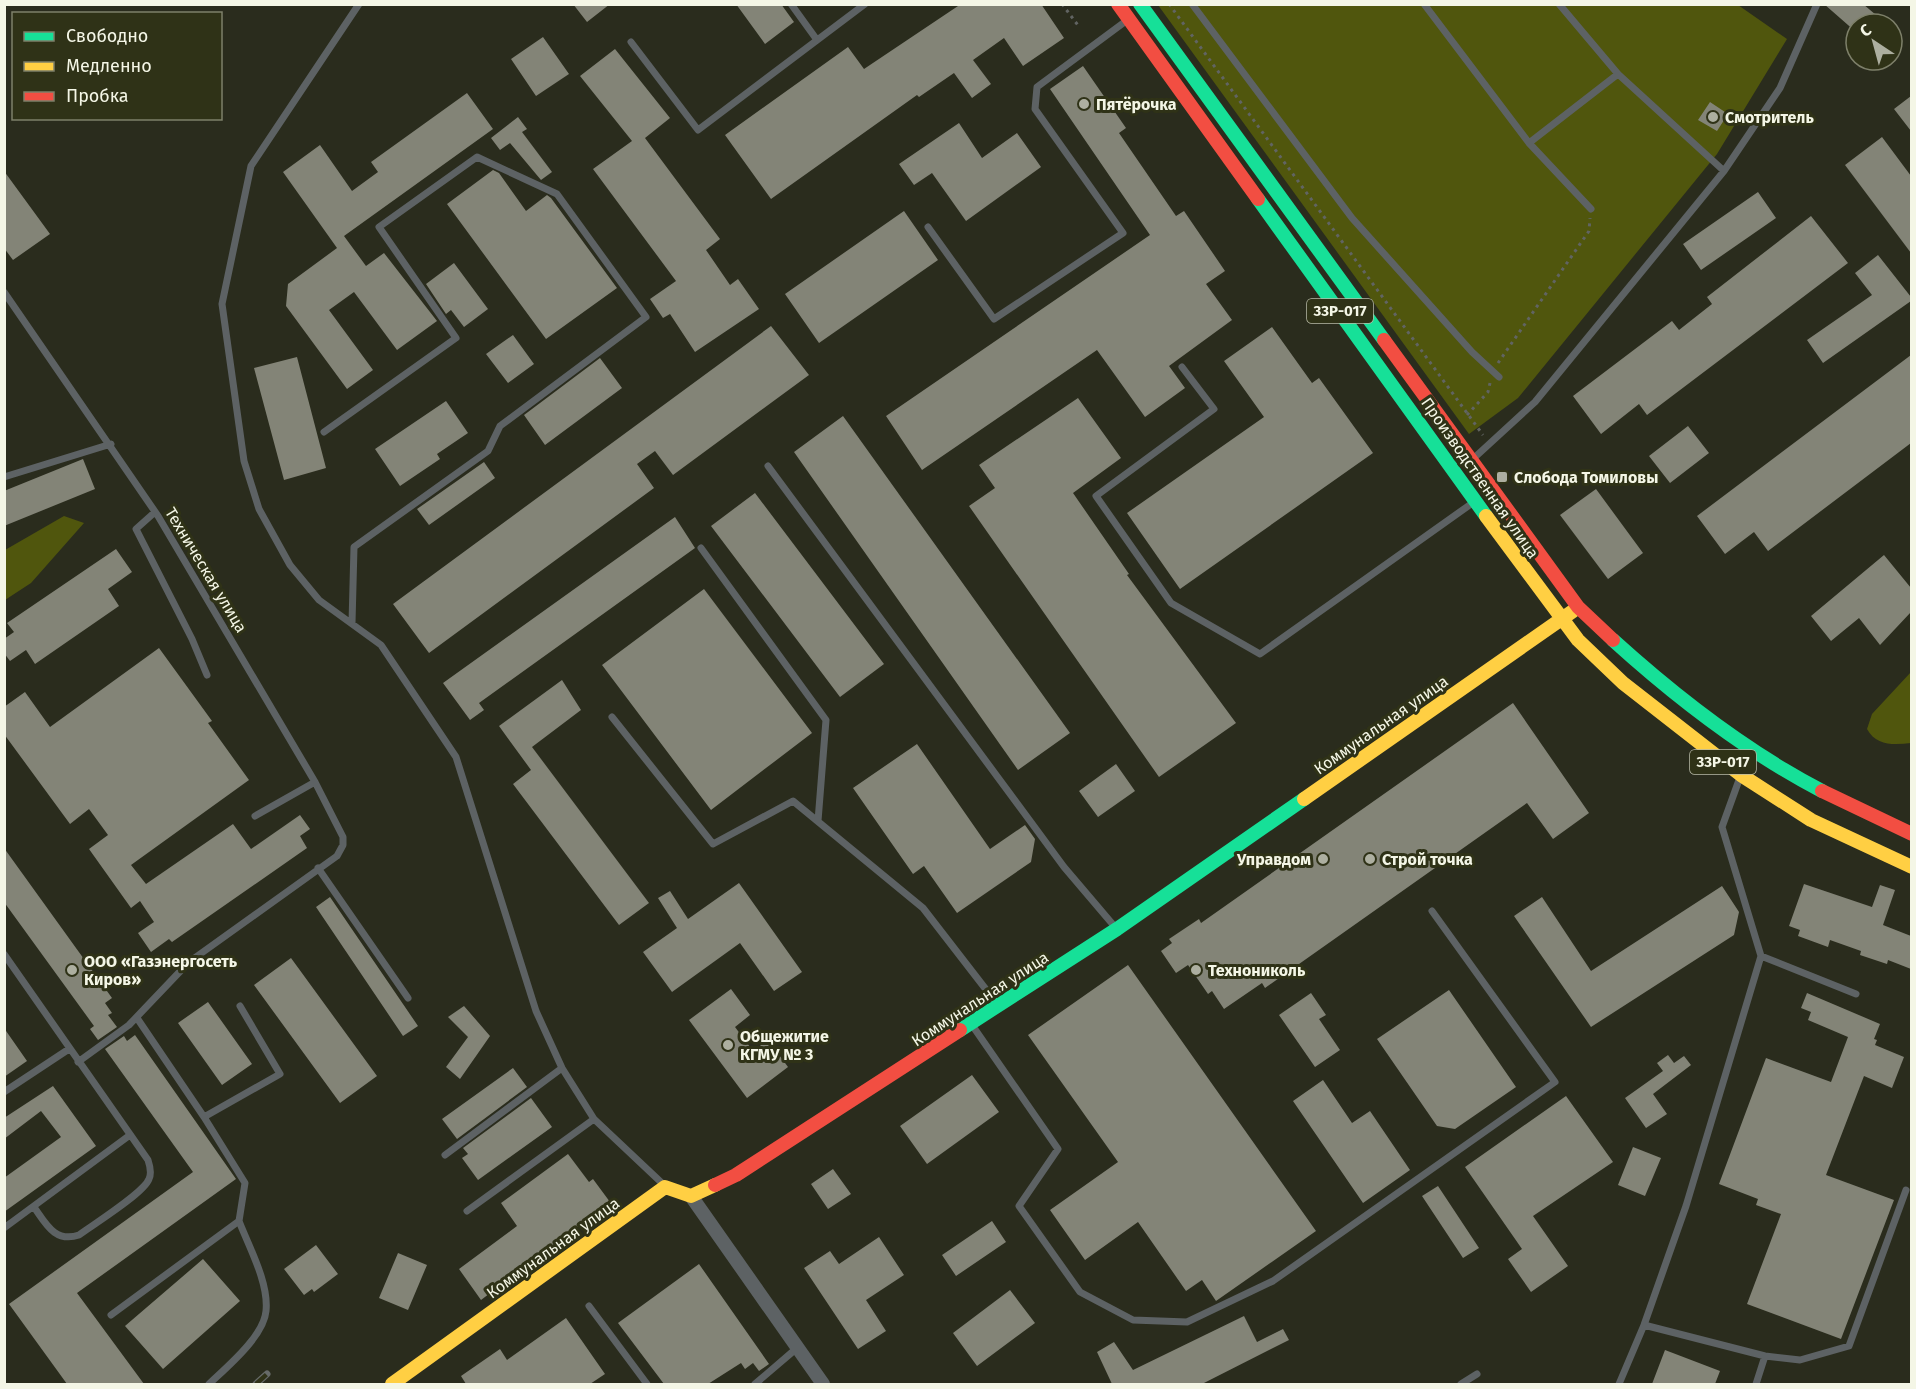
<svg xmlns="http://www.w3.org/2000/svg" width="1916" height="1389" font-family="'Fira Sans',sans-serif">
  <rect width="100%" height="100%" fill="#2a2c1d"/>
  <!-- green -->
  <path fill="#50560d" d="M1158,5H1738L1787,39L1717,154L1518,398L1469,434Z
    M64,516L84,523L31,583L5,600V550Z
    M1911,672V743C1894,745 1876,746 1867,729L1872,714Z"/>
  <!-- building -->
  <path fill="#838477" d="M573,4H610L587,22Z
    M736,4H781L794,22L765,44Z
    M961,4H1041L1064,38L1023,66L1004,38L973,60L991,84L972,98L954,73L919,97L917,95L771,199L725,135L848,47L864,69Z
    M1824,4H1863L1876,15L1868,24H1856V32Z
    M543,37L569,74L536,96L511,59Z
    M615,49L670,118L645,138L720,239L706,250L730,285L738,279L759,309L695,352L670,314L663,318L650,299L676,281L593,169L632,141L580,76Z
    M1083,66L1126,128L1119,133L1176,216L1184,211L1225,271L1206,284L1232,320L1169,366L1185,388L1145,417L1097,350L922,470L886,416L1150,235L1050,89Z
    M467,93L493,129L344,236L366,266L384,253L437,321L397,350L354,292L329,310L373,370L347,389L286,306L288,284L337,248L283,172L320,145L352,191L378,172L371,162Z
    M1911,96V131L1894,109Z
    M1710,102L1728,114L1717,131L1698,120Z
    M518,117L527,129L522,132L552,172L541,180L510,143L500,150L491,138Z
    M959,123L982,158L1017,133L1041,167L966,221L932,173L914,185L899,164Z
    M1882,137L1911,176V253L1845,165Z
    M493,170L499,173L526,211L547,195L551,198L617,288L546,339L447,204Z
    M4,171L50,234L13,260L4,248Z
    M1758,192L1776,218L1701,270L1683,244Z
    M904,211L938,260L819,343L785,294Z
    M1811,216L1848,263L1647,415L1639,404L1601,434L1573,396L1672,321L1679,330L1712,304L1707,297Z
    M1878,255L1911,297V301L1823,363L1807,340L1872,295L1855,273Z
    M454,263L488,309L464,327L451,310L446,314L426,284Z
    M771,326L809,375L673,475L655,451L637,464L654,488L429,653L393,604Z
    M1272,327L1312,383L1319,378L1373,453L1180,589L1127,513L1264,417L1224,361Z
    M513,335L534,364L508,383L486,354Z
    M1911,355V443L1768,551L1754,532L1725,554L1697,516Z
    M297,357L326,468L284,480L254,368Z
    M600,358L622,388L545,445L524,415Z
    M1078,398L1121,458L1073,493L1129,574L1127,575L1236,723L1159,777L969,506L995,488L979,465Z
    M446,401L468,433L437,454L440,459L400,486L375,449Z
    M843,416L1070,733L1018,770L794,452Z
    M1688,426L1709,453L1670,483L1649,456Z
    M83,459L95,489L4,526V491Z
    M484,462L495,478L429,525L417,509Z
    M1596,489L1643,553L1608,579L1560,515Z
    M755,493L884,664L840,697L711,526Z
    M675,517L695,548L479,703L484,710L470,720L443,683Z
    M116,549L132,572L108,589L119,606L35,664L26,650L10,661L4,653V639L14,632L7,623Z
    M1884,555L1911,588V612L1880,645L1859,618L1831,641L1811,616Z
    M704,589L812,733L711,810L602,665Z
    M159,648L212,721L208,723L249,780L131,865L146,884L233,824L251,849L300,815L310,829L300,836L307,848L172,942L169,939L151,952L138,933L154,922L140,901L131,908L89,849L108,835L89,809L70,824L4,734V707L25,692L50,727Z
    M562,680L581,710L532,747L649,903L619,925L513,784L531,770L499,726Z
    M1513,703L1589,813L1553,839L1527,803L1265,988L1262,983L1224,1009L1212,991L1208,994L1188,965L1176,973L1161,951L1172,943L1169,939L1199,919L1201,923Z
    M917,744L990,849L1025,825L1035,839L1031,862L957,913L924,866L913,874L853,788Z
    M1116,764L1135,791L1098,817L1079,791Z
    M4,848L112,998L105,1003L112,1013L108,1015L117,1027L98,1040L90,1029L94,1026L4,902Z
    M739,883L802,972L774,991L740,943L672,992L643,952L677,928L658,898L670,891L688,919Z
    M1804,884L1872,907L1880,885L1895,890L1883,925L1911,936V969L1888,960L1887,964L1860,955L1861,951L1830,940L1828,947L1798,936L1800,930L1789,926Z
    M1722,886L1739,912L1734,935L1591,1027L1514,916L1542,897L1591,971Z
    M330,897L418,1026L403,1036L316,907Z
    M291,958L377,1076L340,1103L254,985Z
    M1128,965L1316,1231L1216,1301L1202,1280L1186,1291L1138,1222L1085,1260L1050,1210L1118,1162L1028,1035Z
    M731,989L750,1015L735,1027L753,1051L768,1040L788,1067L747,1098L689,1020Z
    M1449,990L1516,1087L1455,1129L1437,1126L1377,1039Z
    M1311,993L1326,1015L1319,1019L1340,1050L1315,1067L1279,1015Z
    M1807,993L1880,1024L1874,1039L1877,1040L1875,1045L1904,1057L1892,1088L1864,1076L1826,1175L1894,1200L1841,1339L1747,1304L1781,1214L1756,1205L1758,1199L1719,1184L1766,1058L1831,1082L1848,1037L1808,1020L1811,1012L1801,1008Z
    M208,1002L252,1064L222,1085L178,1023Z
    M464,1006L490,1036L460,1079L446,1067L468,1037L448,1017Z
    M4,1028L27,1061L4,1077Z
    M135,1035L236,1179L77,1293L144,1384H67L9,1304L193,1172L105,1049L124,1036L127,1041Z
    M1668,1055L1674,1063L1684,1056L1691,1065L1653,1094L1667,1114L1646,1128L1625,1098L1663,1071L1657,1063Z
    M513,1068L527,1087L457,1139L442,1119Z
    M972,1075L999,1112L927,1164L900,1126Z
    M1323,1080L1352,1123L1370,1111L1410,1170L1363,1203L1293,1101Z
    M53,1086L96,1146L4,1212V1178L61,1137L41,1111L4,1139V1118Z
    M1566,1096L1613,1162L1533,1216L1568,1266L1531,1292L1508,1259L1522,1249L1465,1167Z
    M531,1098L552,1127L478,1180L462,1158L468,1154L463,1148Z
    M1633,1147L1661,1158L1645,1196L1618,1185Z
    M568,1154L589,1182L593,1179L610,1202L481,1300L459,1269L517,1226L501,1203Z
    M833,1169L851,1194L828,1209L811,1184Z
    M1438,1186L1479,1248L1463,1258L1422,1196Z
    M992,1221L1006,1242L956,1276L942,1255Z
    M879,1237L904,1275L866,1300L886,1331L858,1349L804,1268L830,1251L839,1264Z
    M316,1245L338,1274L314,1292L312,1289L304,1295L284,1269Z
    M398,1253L427,1265L408,1310L379,1298Z
    M203,1259L240,1301L163,1369L125,1326Z
    M699,1264L769,1364L759,1371L753,1363L745,1369L741,1363L708,1384H664L618,1323Z
    M1010,1290L1035,1323L977,1366L953,1333Z
    M1244,1316L1257,1342L1283,1329L1289,1340L1202,1384H1112L1097,1352L1114,1342L1133,1370Z
    M566,1318L605,1374L590,1384H466L461,1376L500,1349L507,1360Z
    M1665,1350L1720,1371L1715,1384H1652Z"/>
  <g fill="none" stroke-linecap="round" stroke-linejoin="round">
    <!-- path -->
    <path stroke="#616462" stroke-width="3" stroke-dasharray="3 4.5" stroke-linecap="butt" d="M1062,4L1080,28
      M1169,4L1483,435
      M1498,363L1589,231L1590,218
      M1467,415L1488,392L1490,383"/>
    <!-- lane -->
    <path stroke="#5d6264" stroke-width="7" d="M359,4L251,166L222,304L244,461L259,509L290,565L319,600L381,645L456,757L536,1011L562,1068L594,1119L664,1185
      M791,4L817,40
      M1192,4L1352,218L1472,352L1499,377
      M1424,4L1529,143L1591,209
      M1559,4L1618,74
      M631,42L698,130L865,4
      M1529,143L1618,74L1724,171
      M928,227L994,319L1123,233L1035,109L1037,87L1126,21
      M4,292L158,516L315,782L343,837V845L337,856L189,962L129,1025L78,1062
      M1182,367L1214,409L1096,496L1171,603L1260,654L1471,504
      M324,432L456,338L379,227L477,157L557,194L646,317L500,426L488,451L354,547L352,623
      M1474,458L1535,402L1724,171L1780,88L1817,4
      M768,466L1064,867L1115,927
      M4,477L111,444
      M155,512L136,529L192,639L207,675
      M701,548L826,720L818,821
      M612,717L713,844L793,801L923,908L998,1005
      M255,816L315,782
      M318,868L408,998
      M4,954L148,1160C150,1166 152,1173 149,1179C144,1193 94,1224 79,1235C55,1243 46,1224 34,1207
      M1761,956L1856,994
      M137,1018L204,1117L280,1074L240,1006
      M972,1025L1058,1149L1019,1206L1080,1292L1133,1320L1187,1322L1273,1281L1555,1082L1432,911
      M4,1092L69,1049
      M445,1155L562,1068
      M467,1211L594,1119
      M4,1228L130,1135
      M589,1306L647,1384
      M111,1315L239,1221L245,1183L204,1117
      M1644,1325L1765,1356L1800,1360L1849,1346L1906,1190
      M209,1384C227,1367 264,1336 266,1311C269,1283 249,1247 239,1221
      M755,1384L797,1348
      M1461,1384L1477,1374
      M1619,1384L1644,1325L1686,1206L1761,956L1722,827L1739,780
      M1756,1384L1765,1356"/>
    <!-- street -->
    <path stroke="#5d6264" stroke-width="14" d="M691,1196L823,1384"/>
    <!-- fast -->
    <path stroke="#16e098" stroke-width="14" d="M1140,4L1384,340
      M1258,199L1486,516
      M1613,640C1677,698 1745,751 1822,791
      M960,1030L1117,929L1304,799"/>
    <!-- slow -->
    <path stroke="#ffcf43" stroke-width="14" d="M1486,516L1578,640L1623,683L1741,775L1811,820L1912,867
      M1304,799L1573,611
      M392,1384L665,1187L691,1196L715,1185"/>
    <!-- jam -->
    <path stroke="#f24e42" stroke-width="14" d="M1118,4L1258,199
      M1384,340L1578,607L1613,640
      M1822,791L1912,834
      M715,1185L736,1175L960,1030"/>
    <defs>
      <path id="rail" d="M256,1384L267,1374"/>
    </defs>
    <!-- rail casing -->
    <use href="#rail" stroke="#666a68" stroke-width="7"/>
    <!-- rail -->
    <use href="#rail" stroke="#2f3217" stroke-width="4.5" stroke-dasharray="14" stroke-linecap="butt"/>
  </g>
  <!-- markers -->
  <g fill="#adafa0" stroke="#2f3217" stroke-width="2">
    <circle cx="1084" cy="104" r="6"/>
    <circle cx="1713" cy="117" r="6"/>
    <rect x="1496" y="471" width="12" height="12" rx="3"/>
    <circle cx="1323" cy="859" r="6"/>
    <circle cx="1370" cy="859" r="6"/>
    <circle cx="72" cy="970" r="6"/>
    <circle cx="1196" cy="970" r="6"/>
    <circle cx="728" cy="1045" r="6"/>
  </g>
  <g text-anchor="middle" dominant-baseline="central" stroke-width="6" stroke-linejoin="round" paint-order="stroke">
    <!-- shield labels -->
    <g fill="#2f3217" stroke="#b9bba8" stroke-width="1.5">
      <rect x="1307" y="299" width="66" height="24" rx="4.5"/>
      <rect x="1690" y="750" width="66" height="24" rx="4.5"/>
    </g>
    <g font-size="15" font-weight="bold" fill="#f4f6e6">
      <text x="1340" y="311">33Р-017</text>
      <text x="1723" y="762">33Р-017</text>
    </g>
    <!-- poi labels -->
    <g font-size="16" font-weight="bold" fill="#f4f6e6" stroke="#2f3217" text-anchor="start">
      <text x="1096" y="104">Пятёрочка</text>
      <text x="1725" y="117">Смотритель</text>
      <text x="1514" y="477">Слобода Томиловы</text>
      <text x="1311" y="859" text-anchor="end">Управдом</text>
      <text x="1382" y="859">Строй точка</text>
      <text x="84" y="961">ООО «Газэнергосеть<tspan x="84" dy="18">Киров»</tspan></text>
      <text x="1208" y="970">Технониколь</text>
      <text x="740" y="1036">Общежитие<tspan x="740" dy="18">КГМУ № 3</tspan></text>
    </g>
    <!-- street labels -->
    <g font-size="16" fill="#f4f6e6" stroke="#2f3217">
      <text transform="translate(1480 478) rotate(55)">Производственная улица</text>
      <text transform="translate(206 570) rotate(59)">Техническая улица</text>
      <text transform="translate(1381 725) rotate(-35)">Коммунальная улица</text>
      <text transform="translate(980 999) rotate(-33)">Коммунальная улица</text>
      <text transform="translate(553 1248) rotate(-36)">Коммунальная улица</text>
    </g>
  </g>
  <!-- border -->
  <rect width="1916" height="1389" fill="none" stroke="#f4f6e6" stroke-width="12"/>
  <!-- legend -->
  <rect x="12" y="12" width="210" height="108" fill="#2f3217" stroke="#7e806a" stroke-width="1.5"/>
  <rect x="24" y="32" width="30" height="9" fill="#16e098" stroke="#7e806a" stroke-width="1.5"/>
  <text x="66" y="42" font-size="18" fill="#f4f6e6">Свободно</text>
  <rect x="24" y="62" width="30" height="9" fill="#ffcf43" stroke="#7e806a" stroke-width="1.5"/>
  <text x="66" y="72" font-size="18" fill="#f4f6e6">Медленно</text>
  <rect x="24" y="92" width="30" height="9" fill="#f24e42" stroke="#7e806a" stroke-width="1.5"/>
  <text x="66" y="102" font-size="18" fill="#f4f6e6">Пробка</text>
  <!-- north arrow -->
  <g transform="translate(1874 42) rotate(324)"><circle r="28" fill="#2f3217" stroke="#7e806a" stroke-width="1.5"/>
  <path d="M0-4.5L10 22L0 15L-10 22Z" fill="#adafa0"/>
  <text y="-9" font-size="16" font-weight="bold" text-anchor="middle" fill="#f4f6e6">С</text>
  </g>
</svg>
